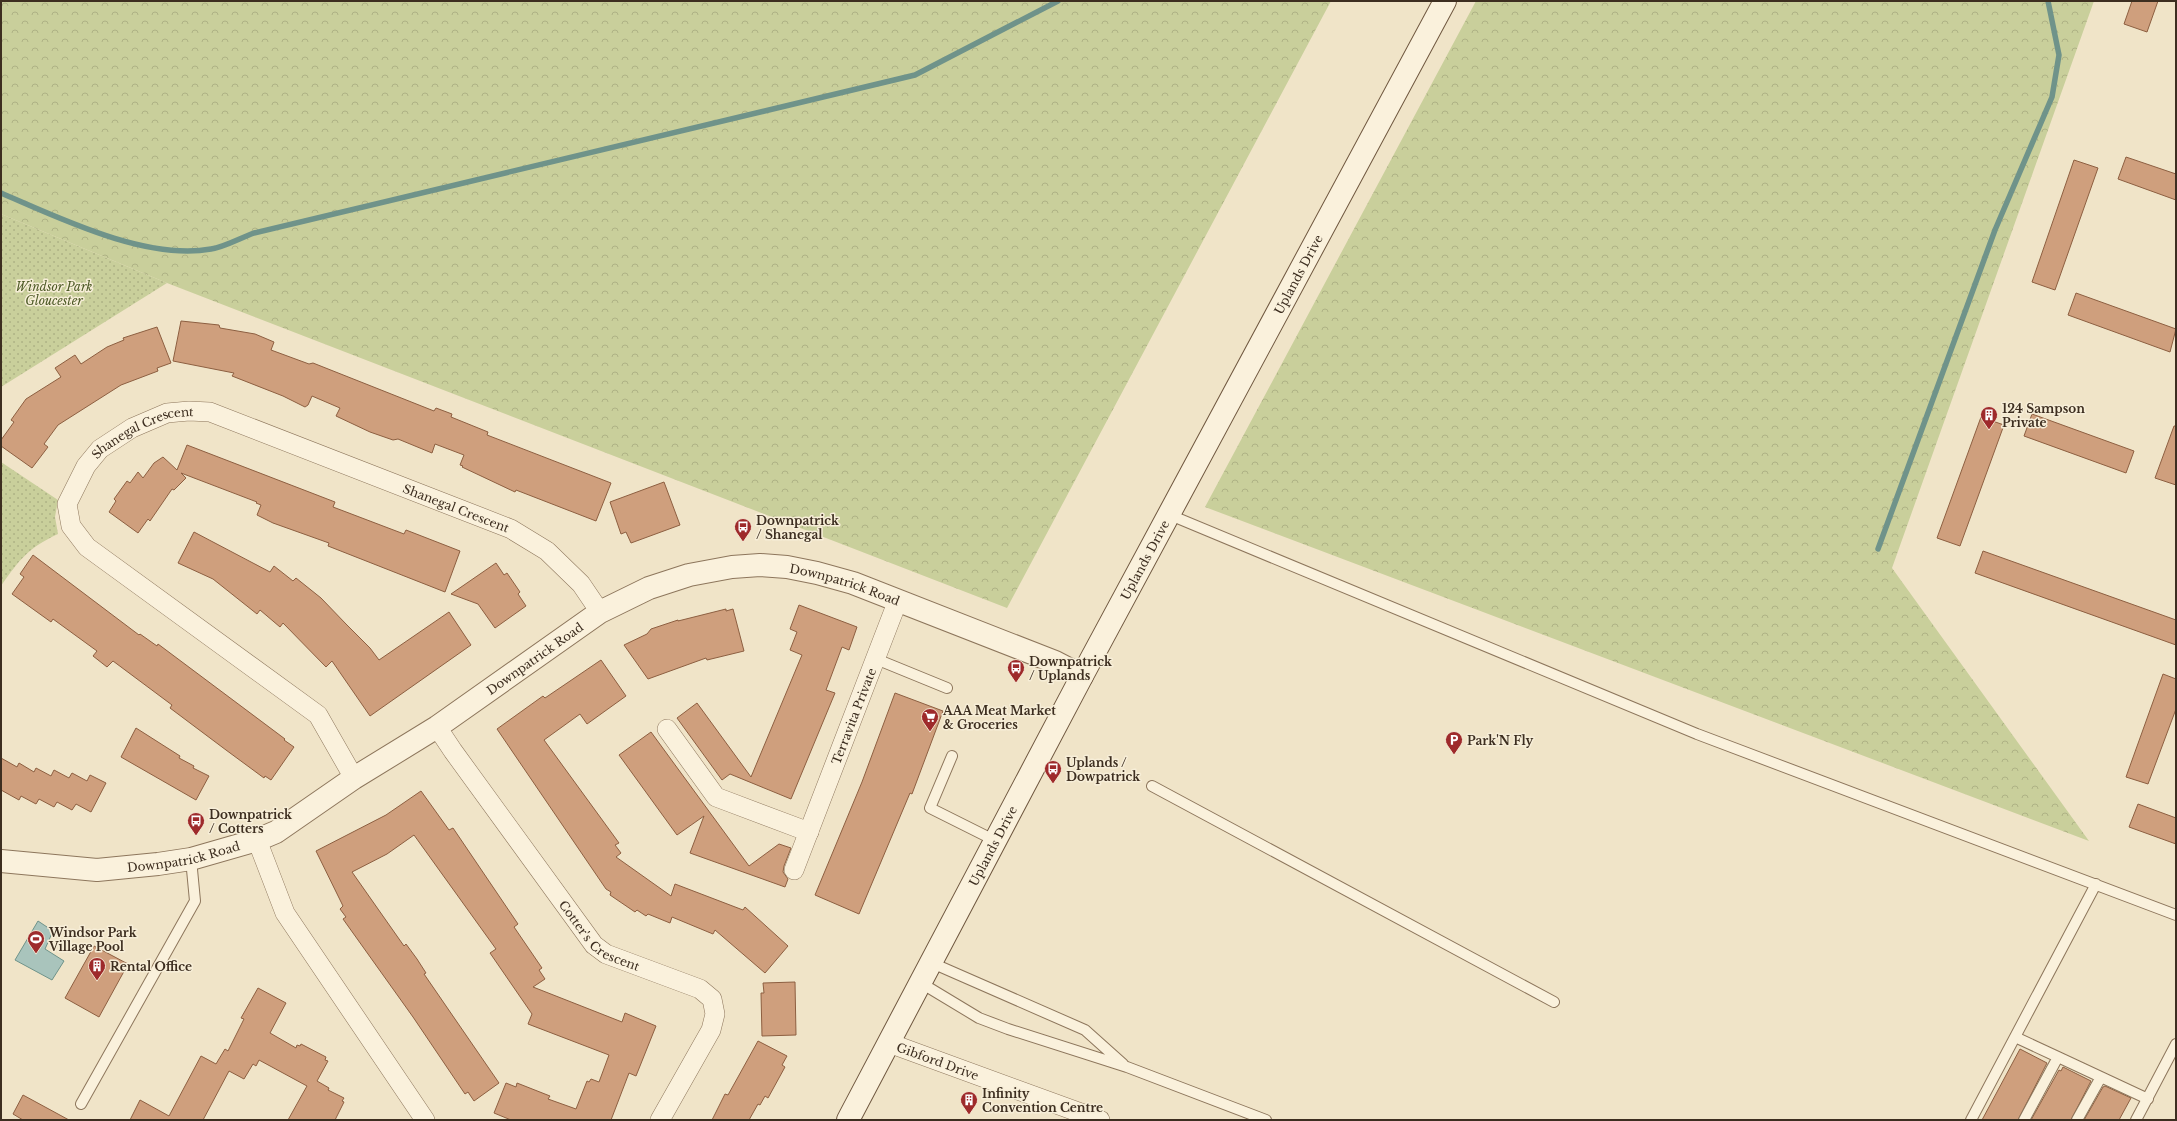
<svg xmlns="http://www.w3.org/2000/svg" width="2177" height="1121" font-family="'Libre Baskerville',serif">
  <defs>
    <pattern id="green-dots" width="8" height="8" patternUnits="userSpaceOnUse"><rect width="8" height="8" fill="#c9cf9b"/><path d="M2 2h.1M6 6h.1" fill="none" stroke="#aeb285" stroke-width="1.8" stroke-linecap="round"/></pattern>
    <pattern id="forest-crowns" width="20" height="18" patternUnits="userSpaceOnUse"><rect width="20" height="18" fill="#c9cf9b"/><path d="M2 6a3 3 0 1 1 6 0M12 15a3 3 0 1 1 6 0" fill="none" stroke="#aeb285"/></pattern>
  </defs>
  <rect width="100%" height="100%" fill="#f0e4c8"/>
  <!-- green -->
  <path fill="url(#green-dots)" d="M1,214L167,283L1,387Z
    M1,462L58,500L55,517L58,534C28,548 20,559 1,586Z"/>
  <!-- forest -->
  <path fill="url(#forest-crowns)" d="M1,1H1331L1007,608L167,283L1,214Z
    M1476,1H2094L1892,568L2089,841L1205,507Z"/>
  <!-- water -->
  <path fill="#a9c4bc" stroke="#6f938a" d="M38,921L53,931L45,949L64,961L52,980L15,960Z"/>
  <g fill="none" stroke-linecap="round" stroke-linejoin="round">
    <!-- stream -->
    <path stroke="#6f938a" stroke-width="5.5" d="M1,193C59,218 147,261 211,249C225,247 240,238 254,233L915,75L1058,1
      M1878,549L1995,230L2052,97L2059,55L2048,1"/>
  </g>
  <!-- building -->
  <path fill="#cf9f7d" stroke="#8d5f41" d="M2132,1H2158L2147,32L2124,24Z
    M2126,157L2176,174V200L2118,179Z
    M2074,160L2098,168L2055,290L2032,282Z
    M2076,293L2176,329L2170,352L2068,315Z
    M181,321L219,325L220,328L255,334L274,342L271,350L309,364L313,363L434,411L436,408L452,414L451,417L488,432L487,435L611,483L596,521L516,490L515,492L462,467L463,466L460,465L464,455L435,444L432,453L398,439L393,440L370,432L336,416L340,408L312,396L308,405L305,407L283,396L232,376L234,373L173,361Z
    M157,327L171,363L157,368L158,371L121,385L58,425L44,444L48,447L32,468L1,446V440L14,422L11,420L26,399L61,377L55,368L75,355L81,364L107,347L124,340L123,338Z
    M2032,414L2134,451L2126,473L2024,436Z
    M1981,417L2004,425L1960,546L1937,538Z
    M2174,426H2176V485L2155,478Z
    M187,445L335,502L333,507L404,534L406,530L460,551L445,592L328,546L329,543L273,523L257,515L261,505L256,503L257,502L181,473L186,478L174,490L172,489L150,521L148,519L138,533L109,512L116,501L114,499L127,481L130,483L138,472L143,478L154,463L163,457L177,470Z
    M664,482L680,525L631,543L626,532L621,534L610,502Z
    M194,532L270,572L274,566L293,581L296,578L321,598L346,624L370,648L379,660L449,612L471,645L370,716L332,661L326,667L283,623L280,627L260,610L257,614L213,579L178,563Z
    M1983,551L2176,620V645L1975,573Z
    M33,555L139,635L140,634L157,646L158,644L285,739L284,740L294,747L271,780L265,776L264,778L226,750L170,708L172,705L113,661L107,667L93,656L97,651L53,619L51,622L12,594L24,577L20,574Z
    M496,563L504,575L507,573L520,592L518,594L526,606L495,628L478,604L451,594Z
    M799,605L857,627L849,650L842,647L826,690L835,693L791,799L730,774L722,780L677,718L697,703L751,777L802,655L790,650L797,632L790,629Z
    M726,609V611L733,609L744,651L707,660L706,658L648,679L624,645L647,634L651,629L678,620V621Z
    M601,660L626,696L587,724L580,714L544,740L619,843L615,845L621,853L616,857L671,896L675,884L743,910L745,907L788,946L765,973L715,930L713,934L672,917L670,923L648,914L646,916L637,910L635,912L610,895L611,892L606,889L497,729L543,696L545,698Z
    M2163,674L2176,679V709L2148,784L2126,777Z
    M895,693L943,711L912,794L910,793L859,914L815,895L862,782Z
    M136,728L180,756L179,758L194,766L193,768L209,776L196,800L121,757Z
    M651,732L749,866L779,844L791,848L784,866L783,872L788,879L785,887L690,853L704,816L677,835L619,755Z
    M1,758L17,767L19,763L34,772L36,768L51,776L54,770L69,778L72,773L87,781L90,775L106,783L91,812L76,804L72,810L57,802L54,807L39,799L36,804L21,796L19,800L1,790Z
    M421,791L449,830L453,828L518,924L514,927L542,968L539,970L545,979L533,987L622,1022L625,1013L656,1026L636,1076L629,1073L611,1120H511L494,1113L506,1083L516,1087L517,1083L550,1096L548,1099L576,1109L587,1081L589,1082L591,1079L599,1082L609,1055L528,1024L532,1014L490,953L496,949L414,835L387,854L352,872L404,946L406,944L417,959L426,973L424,974L499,1083L474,1101L468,1092L465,1094L413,1017L343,919L346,917L340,909L343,906L316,851L386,815Z
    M2138,804L2176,818V844L2129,827Z
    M94,946L128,964L99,1017L65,998Z
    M795,982L796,1035L762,1036L761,993H764L763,983Z
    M258,988L286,1003L270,1033L296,1048L297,1045L300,1046L301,1044L326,1057L325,1060L328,1061L317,1081L329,1088L328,1090L344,1098L342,1101L344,1102L335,1120H288L307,1086L259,1060L256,1066L253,1064L244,1079L229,1071L203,1120H130L140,1100L169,1116L201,1056L216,1064L225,1049L228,1051L244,1019L241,1018Z
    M758,1041L787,1056L782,1065L785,1067L768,1098L765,1096L760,1105L758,1104L749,1120H712L725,1094L728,1095Z
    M2020,1049L2047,1063L2018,1120H1982Z
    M2063,1067L2091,1081L2071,1120H2031L2059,1070L2061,1071Z
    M2105,1086L2131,1098L2119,1120H2084L2103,1087Z
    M23,1095L69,1120H23L13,1114Z"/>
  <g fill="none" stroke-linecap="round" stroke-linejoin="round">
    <defs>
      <path id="service" d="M1170,515L1697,734L2176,915
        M876,659L947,688
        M952,756L930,808L996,841
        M1152,786L1554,1002
        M932,963L1085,1030L1123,1064
        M921,983L979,1018L1008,1029L1127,1067L1266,1120
        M2015,1037L2058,1057L2024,1120
        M2058,1057L2148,1099
        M81,1104L195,901L191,859
        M1971,1120L2096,884
        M2077,1120L2101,1077
        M2136,1120L2176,1044"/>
      <g id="minor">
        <path id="s1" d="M437,727L453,751L594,945L606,954L700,989L712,999L715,1014L711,1030L660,1120"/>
        <path d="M667,729L716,797L809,832"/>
        <path id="s2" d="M354,778L318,715L87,547L71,526L67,504L86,466L100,449L132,428L167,413L189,411L210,412L511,529L547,551L581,584L600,612"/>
        <path d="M257,840L285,913L425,1120"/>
        <path id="s3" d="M794,870L898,600"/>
        <path id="s4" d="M889,1043L1100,1120"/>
      </g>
      <g id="tertiary">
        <path id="s5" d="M1,861L97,870L158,864L191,859L257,840L276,832L354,778L437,727L600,612L649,588L689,575L732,567L760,565L787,567L817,573L853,583L1055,662L1082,676"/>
      </g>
      <g id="secondary">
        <path id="s6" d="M848,1120L1082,676L1445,1"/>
      </g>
    </defs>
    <!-- service casing -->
    <use href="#service" stroke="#8d765c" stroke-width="12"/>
    <!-- minor casing -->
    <use href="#minor" stroke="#8d765c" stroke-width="20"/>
    <!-- tertiary casing -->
    <use href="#tertiary" stroke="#8d765c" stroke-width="24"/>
    <!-- secondary casing -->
    <use href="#secondary" stroke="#6f573f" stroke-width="24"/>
    <!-- service -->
    <use href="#service" stroke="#faf1dc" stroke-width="10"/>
    <!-- minor -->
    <use href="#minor" stroke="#faf1dc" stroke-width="19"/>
    <!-- tertiary -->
    <use href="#tertiary" stroke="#faf1dc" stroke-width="22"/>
    <!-- secondary -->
    <use href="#secondary" stroke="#faf1dc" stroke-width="22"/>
  </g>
  <!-- icons -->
  <defs>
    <symbol id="building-pin" viewBox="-11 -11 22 30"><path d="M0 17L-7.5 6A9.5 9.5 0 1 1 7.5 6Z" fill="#9e2a2b" stroke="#f7eed8"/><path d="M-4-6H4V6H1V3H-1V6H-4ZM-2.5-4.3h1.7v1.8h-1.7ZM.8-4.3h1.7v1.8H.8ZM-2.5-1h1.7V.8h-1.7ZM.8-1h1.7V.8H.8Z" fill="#fff"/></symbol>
    <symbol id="bus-pin" viewBox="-11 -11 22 30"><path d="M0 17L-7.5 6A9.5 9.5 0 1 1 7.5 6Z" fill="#9e2a2b" stroke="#f7eed8"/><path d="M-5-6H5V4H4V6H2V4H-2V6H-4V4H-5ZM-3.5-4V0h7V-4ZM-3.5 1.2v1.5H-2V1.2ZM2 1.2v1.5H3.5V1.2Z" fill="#fff"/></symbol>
    <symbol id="supermarket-pin" viewBox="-11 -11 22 30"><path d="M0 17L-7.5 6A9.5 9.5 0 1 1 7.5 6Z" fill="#9e2a2b" stroke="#f7eed8"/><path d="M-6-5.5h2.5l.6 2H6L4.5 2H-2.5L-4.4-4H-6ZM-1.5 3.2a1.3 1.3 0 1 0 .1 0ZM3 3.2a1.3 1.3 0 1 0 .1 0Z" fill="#fff"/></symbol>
    <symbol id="parking-pin" viewBox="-11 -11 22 30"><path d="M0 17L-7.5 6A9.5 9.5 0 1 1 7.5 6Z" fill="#9e2a2b" stroke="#f7eed8"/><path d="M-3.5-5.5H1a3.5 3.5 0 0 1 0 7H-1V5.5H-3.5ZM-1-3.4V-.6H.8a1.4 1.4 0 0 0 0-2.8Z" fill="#fff"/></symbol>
    <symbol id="stadium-pin" viewBox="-11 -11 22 30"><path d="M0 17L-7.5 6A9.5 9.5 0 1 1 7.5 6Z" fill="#9e2a2b" stroke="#f7eed8"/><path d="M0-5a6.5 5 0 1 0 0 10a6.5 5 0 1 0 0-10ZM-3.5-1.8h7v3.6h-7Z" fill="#fff"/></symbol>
  </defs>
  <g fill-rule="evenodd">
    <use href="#building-pin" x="1979" y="405" width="20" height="27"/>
    <use href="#bus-pin" x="733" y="517" width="20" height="27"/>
    <use href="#bus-pin" x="1006" y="658" width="20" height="27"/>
    <use href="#supermarket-pin" x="920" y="707" width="20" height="27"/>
    <use href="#parking-pin" x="1444" y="730" width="20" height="27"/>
    <use href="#bus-pin" x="1043" y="759" width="20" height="27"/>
    <use href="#bus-pin" x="186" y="811" width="20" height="27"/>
    <use href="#stadium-pin" x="26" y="929" width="20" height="27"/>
    <use href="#building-pin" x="87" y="956" width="20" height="27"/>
    <use href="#building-pin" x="959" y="1090" width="20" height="27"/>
  </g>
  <g text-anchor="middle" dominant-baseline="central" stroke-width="3" stroke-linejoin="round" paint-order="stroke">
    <!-- street labels -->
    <g font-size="12" fill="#3d2e20" stroke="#f7eed8">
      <text stroke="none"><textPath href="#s6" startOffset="958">Uplands Drive</textPath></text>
      <text stroke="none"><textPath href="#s2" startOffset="518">Shanegal Crescent</textPath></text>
      <text stroke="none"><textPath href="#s2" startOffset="855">Shanegal Crescent</textPath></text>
      <text stroke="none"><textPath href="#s6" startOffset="634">Uplands Drive</textPath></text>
      <text stroke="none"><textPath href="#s5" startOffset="928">Downpatrick Road</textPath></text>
      <text stroke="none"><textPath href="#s5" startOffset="592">Downpatrick Road</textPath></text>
      <text stroke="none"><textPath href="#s3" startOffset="165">Terravita Private</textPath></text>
      <text stroke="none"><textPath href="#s6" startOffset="310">Uplands Drive</textPath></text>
      <text stroke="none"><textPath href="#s5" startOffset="184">Downpatrick Road</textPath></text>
      <text stroke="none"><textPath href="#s1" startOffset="267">Cotter's Crescent</textPath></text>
      <text stroke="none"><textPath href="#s4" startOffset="52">Gibford Drive</textPath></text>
    </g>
    <!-- park labels -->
    <g font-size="12" font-style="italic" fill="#4d5a26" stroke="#f7eed8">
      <text x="54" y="286">Windsor Park<tspan x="54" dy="14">Gloucester</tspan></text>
    </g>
    <!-- poi labels -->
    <g font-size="12" font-weight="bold" fill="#3d2e20" stroke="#f7eed8" text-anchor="start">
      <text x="2002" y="408">124 Sampson<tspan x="2002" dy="14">Private</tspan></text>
      <text x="756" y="520">Downpatrick<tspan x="756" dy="14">/ Shanegal</tspan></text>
      <text x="1029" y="661">Downpatrick<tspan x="1029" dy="14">/ Uplands</tspan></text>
      <text x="943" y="710">AAA Meat Market<tspan x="943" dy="14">&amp; Groceries</tspan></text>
      <text x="1467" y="740">Park'N Fly</text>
      <text x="1066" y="762">Uplands /<tspan x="1066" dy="14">Dowpatrick</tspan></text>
      <text x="209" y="814">Downpatrick<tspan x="209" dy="14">/ Cotters</tspan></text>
      <text x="49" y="932">Windsor Park<tspan x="49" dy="14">Village Pool</tspan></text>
      <text x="110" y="966">Rental Office</text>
      <text x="982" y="1093">Infinity<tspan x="982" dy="14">Convention Centre</tspan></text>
    </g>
  </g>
  <!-- border -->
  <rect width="2177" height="1121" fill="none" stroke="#3d2e20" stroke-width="4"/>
</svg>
